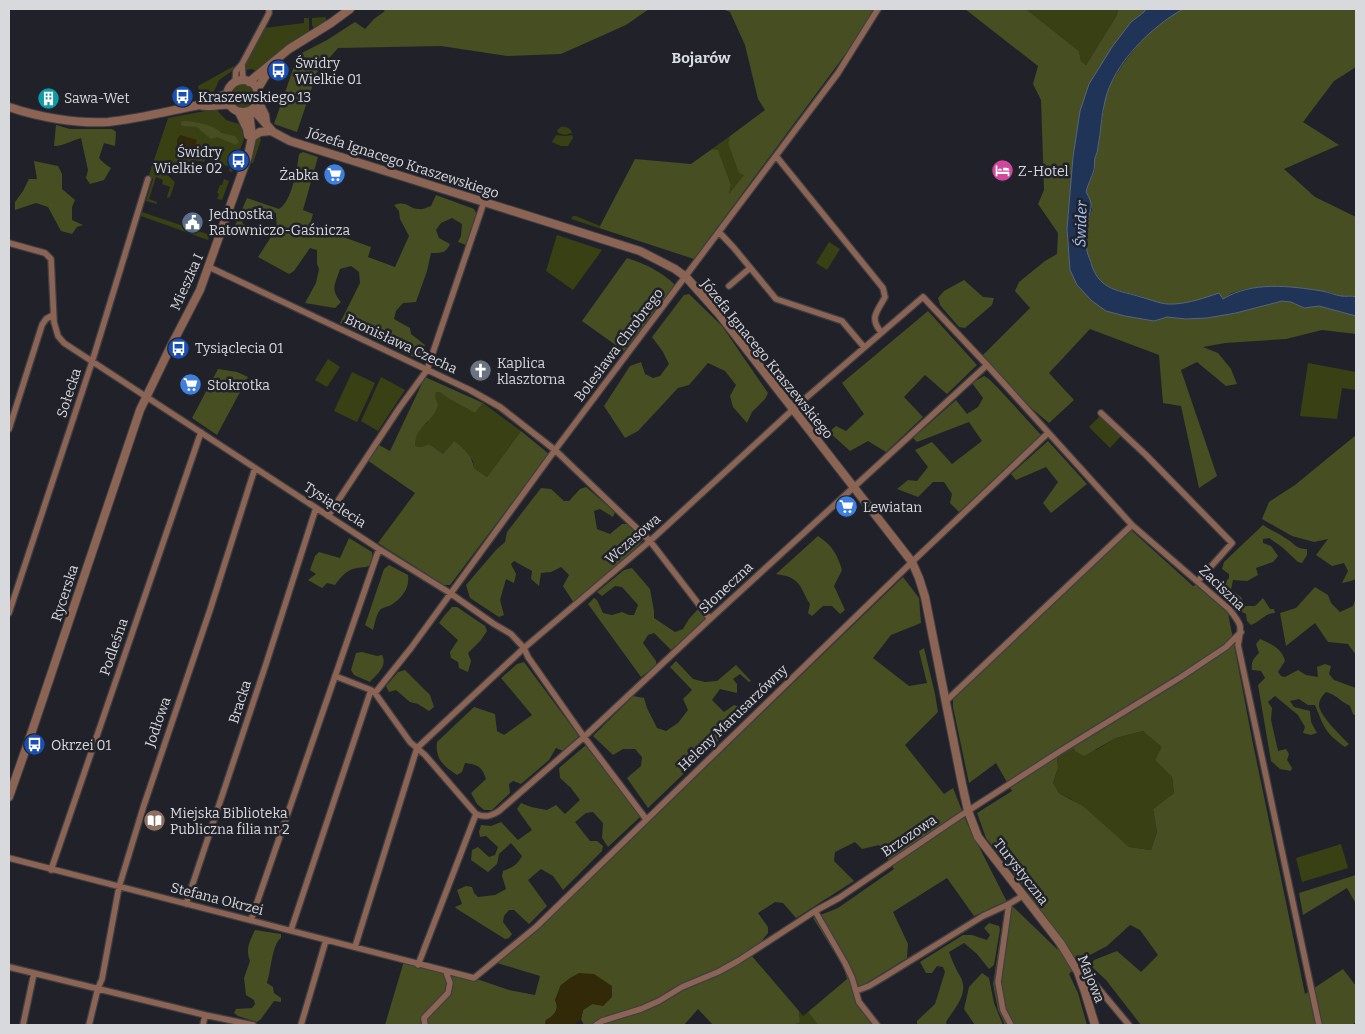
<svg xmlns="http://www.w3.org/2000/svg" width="1365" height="1034" font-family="Bitter,serif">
  <rect width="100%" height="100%" fill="#212229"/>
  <!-- green -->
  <path fill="#394013" d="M1026,9H1118L1117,15L1086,65L1081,61L1079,51Z
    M325,17L327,21L314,29L312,25V18Z
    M304,18H309V32L283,49L258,72L252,69L244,70L246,62L264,28L304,23Z
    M234,66L232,71L219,80L213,94L200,96L198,86Z
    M229 96a13 13 0 1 1 26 0a13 13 0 1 1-26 0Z
    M216,109L226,120L239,124L242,130L244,139L232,172L229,171L230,167L206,158L204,162C193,159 188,159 180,168L167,163L164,172L175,182L170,197L167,198V197L170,187L162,184L163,180L156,177L149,199L157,202V204L146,201L153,179L148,178L168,118Z
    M561,127C566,126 571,128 572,133L565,135L558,133L557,130Z
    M556,135L565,136L572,135L573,138L568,146H561L552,142Z
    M259,136L261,140L253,163H251L254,142Z
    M730,136L728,143L745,174L729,195L731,185L718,151L712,149Z
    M224,179L229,181L222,200L217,199L219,194L217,193L220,185H222Z
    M142,212L210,235L208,240L141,216Z
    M573,216H576L600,226L599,228L571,219Z
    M557,235L602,250L573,290L546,271Z
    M829,242L840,249L827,270L816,263Z
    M328,359L340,367L327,387L315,380Z
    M1308,363L1356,372V390L1342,388L1337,419L1300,416Z
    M352,372L375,383L357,422L334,411Z
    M381,377L405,390L378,431L361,421Z
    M440,391L449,399L475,413L483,403L521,431L487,477L474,468L473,461L454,441L443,454L429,444L421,447L414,446L415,439L420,429L427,423L436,392Z
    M1100,416L1121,436L1110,448L1089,427Z
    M1143,731L1163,747L1155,760L1172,777L1174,793L1153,809L1157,832L1151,850L1129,847L1071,799L1059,793L1053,783L1058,768L1057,757L1074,747L1075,751L1096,750L1116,738Z
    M1341,844L1348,868L1302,882L1296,858Z
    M799,1011L803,1016L808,1012L818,1025H794L800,1022Z"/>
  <!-- forest -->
  <path fill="#474e21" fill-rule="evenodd" d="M381,9H649L626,25L561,54L507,56L441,46L338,48L317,72L297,132L274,124L298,55L327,40L355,22L365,29L374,19L385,11Z
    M722,9H874L847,52L694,259L599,228L635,159L691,164L712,149L718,150L731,185L729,194L744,175L739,173L728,143L730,136L765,110L758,99L745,45L730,12Z
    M965,9H1026L1079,51L1081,61L1086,65L1117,15L1118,9H1146L1144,12L1131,22L1089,84L1080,111L1073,157L1067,229L1070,270L1106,311L1125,316L1154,321L1167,317L1186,319L1207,318L1236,313L1282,301L1291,302L1304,308L1319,306L1356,316V334L1322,330L1286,339L1225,343L1203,347L1218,353L1231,369L1237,384L1226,386L1197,362L1181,370L1217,476L1199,488L1181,406L1163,403L1159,355L1090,329L1049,373L1074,400L1049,423L1024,402L982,356L1030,308L1015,291L1019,282L1045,261L1057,254L1058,233L1038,204L1044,190L1041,100L1033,84L1038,66Z
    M1183,9H1356V67L1334,81L1303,122L1339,145L1284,169L1315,197L1356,217V297L1352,296H1340L1329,292L1278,286L1264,287L1245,289L1232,293L1223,299H1202L1187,303L1171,305L1155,302L1140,296L1113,289L1102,283L1095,274L1087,252L1088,221L1092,209L1086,192L1095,169V159L1098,149L1105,100L1111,83L1123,64L1137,46L1148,34L1174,14Z
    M183,121C193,121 216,125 221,133L235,136L239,142L236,145L217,137L211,139L200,130L199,128C193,125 186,128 181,125V123Z
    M56,125L70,129H112L116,132L115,146L104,143L99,158L105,164L111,168L104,180L90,184L86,178L88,170L81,138C73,140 61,147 54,146Z
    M303,152L318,157L303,210L313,214L310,225L371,247L368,257L395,267L409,236L400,219L399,211L394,205C408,200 408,209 419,209C423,210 427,207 431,206L436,195L474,209L477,215L466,245L458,242L461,236L462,224L452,218L441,223L436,230L439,238L450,244C446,254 439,253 431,253L427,271L416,302L403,303L396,311L394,319L410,328L411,334L425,345L420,360L340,323L360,283L359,272L351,266L340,269C335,285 330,289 341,302L335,308L305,303L316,283L319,269L317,264V250L310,248L294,271L289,274L258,257L271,237L277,232L276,213L260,208L249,210L244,217L242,223L251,230L247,235L234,228L247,198L279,209C292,201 297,169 299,154Z
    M34,161L58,166L62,174V189L75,200L72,207V220L83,225L77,227L72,234L61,231L48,207L36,203L15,210V202L23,191L29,179H37Z
    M627,258C645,264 661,271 675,285L624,351L582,321Z
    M964,280L983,297L994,298L992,305L965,328L959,327L940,305L938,298L944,291Z
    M689,294L722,326L768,393L765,399L752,412L747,423L733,407L730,396L736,385L725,371L708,363L689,385L678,388L638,431L625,438L604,406L630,366L641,362L645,374L653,378L660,376L669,364L663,352L652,337L684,295Z
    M928,311L977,365L947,394L925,375L904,397L923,417L886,452L868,441L850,451L829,432L836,426L846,431L864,414L842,383Z
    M218,369L237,372L248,377L217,435L192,418Z
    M984,376L989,379L998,388L1041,435L959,512L950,503L952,494L944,482H933L918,497L897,489L908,480L917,481L928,467L915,450L932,442L952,464L982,441L969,422L917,442L913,438L956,400L967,414L978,407L983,398L972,383Z
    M425,377L483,403L475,413L449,399L440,392H436L435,397L438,405C432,424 415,426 415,446L421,447L429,444L443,454L454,441C464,449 472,455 474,468L487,477L521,431L549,454L450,585H444L378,543L415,493L367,460L377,444L390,451Z
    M1356,435V579L1351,581L1342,583L1348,571L1344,563L1332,566L1316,555L1328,539L1314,542L1292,536L1262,519L1269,502L1295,485Z
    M1048,441L1087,484L1051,513L1043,503L1058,482L1046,467L1016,480L1011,474Z
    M586,487L615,512L613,517L600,509L594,511L597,529L610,534L622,524H628L643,540L640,544L574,603L563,586L569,575L561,567L551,572L541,573L539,586L531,579L532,571L514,561L511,564L516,574L514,583L506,579L500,600L504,615L499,617L470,598L466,585L496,550L505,542L507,532L541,488L551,489L564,501H569L580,489Z
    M1263,525C1270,530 1278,533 1285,538C1295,543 1295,549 1307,549V555L1302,563L1298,562L1282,547L1269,538L1263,539V543L1271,546L1278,556L1273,562L1256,568L1258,575L1247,581L1233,580L1231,590L1241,597L1245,606H1255L1263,598L1270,609H1274L1275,613C1265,613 1260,622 1251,625L1247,621L1246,614L1240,611L1235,612L1234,605L1222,595L1215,586L1216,581L1224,584L1229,578V574L1222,569L1224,562Z
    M1131,530L1193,586L1202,583L1228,613L1252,739L1305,994L1343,969L1356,986V1022L1352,1025H1141L1106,980L1091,966L1094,960L1117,951L1141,972L1158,955L1140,930L1130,925L1107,946L1088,956L1069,974L1078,993L1087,1025H1005L998,1010L993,984L1006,901L974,916L947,878L893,912L908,944L907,958L865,984L857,998L880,1025H818L808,1012L847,979L843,966L813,918L838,908L894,869L879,845L862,849L855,842L835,852L834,861L854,881L796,918L783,903L775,902L758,913L768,927V933L751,955L799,1011L800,1022L794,1025H713L698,1009L684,1025H584L581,1019L583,1010L592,1004L561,985L555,1000C560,1009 554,1016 546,1020L545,1025H385L404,961L474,978L509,990L535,995L540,976L497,963L536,931L903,577L919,598L921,623L891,635L873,658L909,686L927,683L919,651L924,648L935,694L938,712L905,745L944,794L953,788L967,823L1006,900L1058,950L1027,891L986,838L977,813L1012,791L996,763L969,783L953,707V697ZM1143,731L1162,747L1155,760L1172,777L1174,793L1153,809L1157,832L1151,850L1129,847L1084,807L1059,793L1053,783L1058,768L1057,757L1074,748L1075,751L1084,756L1116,738Z
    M818,536C832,545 837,554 842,570L834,586L845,610L840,614L832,606H823L812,616L808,613L810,604C804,596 802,584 793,579C789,576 781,575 776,574Z
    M349,538L372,552C375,571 365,565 353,569C346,571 339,579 335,585L327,583L322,588L308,580L316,574L310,570L315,556L319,552L340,558Z
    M389,565L408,575C410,588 402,598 391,605C387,607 383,607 380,610C376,615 375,623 373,630L365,625L384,569Z
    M632,568L650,589L654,611V618L675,632L683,629L689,619L699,608L705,619L695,630L671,650L654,633L648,635L643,643L656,661V666L641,677L588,604L594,598L597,600L603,613L612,615L622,612L629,615H634L638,605L622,587L615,586L602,596L597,592L624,570Z
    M1315,587L1328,595L1331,603L1340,612L1353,606L1356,597V655L1348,644L1328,642L1315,623L1286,646L1280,613L1296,608Z
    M452,607H457L485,626L487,631L481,640L468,653L471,661L468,672L459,668L458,662L451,658L450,652L458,640L439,623L444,616Z
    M1260,639C1271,644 1282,648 1285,661L1278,672L1281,676L1285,677L1298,670L1306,675L1318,677L1317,667L1325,664L1331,666L1329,674L1334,680L1356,688V716L1353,714L1350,706C1340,701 1337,695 1326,692C1322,696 1319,700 1319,706C1321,717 1341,736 1349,744L1345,747C1325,733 1324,727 1315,705H1308L1299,699L1290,701L1294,707L1310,711L1311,722L1317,733L1311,735L1303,733L1305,727L1298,715L1275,696L1268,702L1272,708L1271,720L1278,751L1286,749L1289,754L1287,760L1292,768L1291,771L1280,769L1271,761L1258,685L1265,678L1261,671L1252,670C1251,662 1253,659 1259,653L1256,644Z
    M362,652L377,656L382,655C388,666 377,674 370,682L354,675L351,670L356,653Z
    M676,661L693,679L705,682L717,681L736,665L751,681L749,682L740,674L733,679L737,684V693L720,689L712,700L724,712L734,705L749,711L648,808L627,778L641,766L642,757L635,749H623L613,755L593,736L633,696L644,698L647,708L657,728L666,731L678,723L688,710L683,699L692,690L670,667Z
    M524,662L579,736L563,751L556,748L549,760L521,784L513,781L509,784L510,793L492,810H484L477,804L471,793L486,779C482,766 478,765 465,763L462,772L457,775C443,766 435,758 437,742L474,707L495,714L497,731L504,735L532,715L501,678L517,664Z
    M405,670L430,695L434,707L429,711L418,704L410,702L396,690L389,692L386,686L398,672Z
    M586,745L640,817L608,847L602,838L603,823L593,812L586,813L575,822L590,841H597L603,846L602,851L563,890L553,876L541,869L528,880L547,906L529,924L514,910H509L504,916L503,922L512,934L509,938L505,939L457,909L455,907L462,904L457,890L466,886L472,887L474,893L478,897L495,895L506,889L502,876L503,871C512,868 518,864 522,856L511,843L499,854L497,864L488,872L471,860L472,850L478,847L489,857L495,855L498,847L486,836L480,837L479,832L481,825L491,826L501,822L518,840L532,830L517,809L521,803L531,807L547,810L556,805L565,814L580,800L571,788L560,778L559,768Z
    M1356,875V904L1347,888L1303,915L1299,893Z
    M989,923L999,926L1000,929L994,965L989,969L977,954L964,943L949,952C952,961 956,969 961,978C969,994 954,1009 946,1022L947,1025H917V1021L935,1004L945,972L943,967L937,966L932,973H926L920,962L963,935H972L987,940L990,935L984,928Z
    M255,930L281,934V938C272,944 271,971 267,983L273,987L274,993L281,998V1002L274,1001L261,1019L257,1022L238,1016L234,1013L236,1009L252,1008L255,1004L254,1000L246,995L244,978L250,961C245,949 250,941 255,930Z
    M982,973L989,978L994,1003L1003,1025H975L964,1009L969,987Z"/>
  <!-- sand -->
  <path fill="#322908" d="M180,135L197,140L194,150L188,149L177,145V140Z
    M579,973L594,974L612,986V997L603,1006L592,1004L583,1010L581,1019L574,1025H545L546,1020C554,1016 560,1009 555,1000L561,985L570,978Z"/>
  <!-- water -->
  <path fill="#203457" stroke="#57667f" d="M1146,9H1183C1151,27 1113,64 1105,101C1101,116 1101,132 1098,147C1098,151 1096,155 1095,158C1094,162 1095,166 1094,170C1092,177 1088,184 1086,192C1094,205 1091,206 1088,221C1087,230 1086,242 1087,251C1088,256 1091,261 1092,266C1101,291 1119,290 1141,297C1152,300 1162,305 1174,304C1190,303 1204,298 1219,293L1223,299C1252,281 1290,286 1322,291C1328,292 1335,295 1341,296C1346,297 1351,295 1356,297V316L1319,306L1304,308L1291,302L1282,301L1236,313L1207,318L1186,319L1167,317L1154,321L1125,316L1106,311L1092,301L1077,285L1070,270L1067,229L1073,157L1080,111L1089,84L1112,47L1131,22L1144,12Z"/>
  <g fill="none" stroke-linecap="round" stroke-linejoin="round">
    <defs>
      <path id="minor" d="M242,64L243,80
        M235,82L236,71L242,64L266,19L269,13V9
        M776,156L883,288L885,297C877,312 869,318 881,332
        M719,232L734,248L776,299L842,321L864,347
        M9,243L45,253L51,259L54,322L58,336L64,343L379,549L450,593L494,624L511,634L524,648L528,657L584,737L646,819
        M209,267L470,390L500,407L555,450L650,541L710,619
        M729,286L750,268
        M1101,413L1146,455L1232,543L1198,581
        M9,429L42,325L46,319L53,315
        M328,516L400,407L427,370L484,202
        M9,613L92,362L148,179
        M335,676L371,690L375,693L410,742L425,755L476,814
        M375,693L411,648L555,450L838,73L878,9
        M945,702L1132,525
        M476,814C485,818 491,816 499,811L584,737L710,619L987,365
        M9,858L474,978L536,927L912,562L1048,433
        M51,870L201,432
        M186,904L266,664L316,508
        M1009,904L998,982L1003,1010L1011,1025
        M815,911L845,963L852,978L859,1002L877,1025
        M251,920L379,549
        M291,930L371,690
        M355,947L417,748L524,648L650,541L800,403L923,297L987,365L1132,525L1229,609C1242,625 1242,625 1238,645L1319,1025
        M418,965L476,814
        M9,967L205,1015L253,1025
        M1081,982L1086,980L1094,983L1129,1025
        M856,991L869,986L884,977L983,916L1009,904L1024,895
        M23,1025L34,973
        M89,1025L98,988L102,979L119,887L144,805L210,610L255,468
        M203,1025L205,1015
        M301,1025L326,940
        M425,1025L424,1018L448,993L450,983L446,972
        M596,1025L602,1021L641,1009L659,1001L682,987L718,972L738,961L815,911L839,898L957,818L1062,750L1181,677L1226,647L1241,632"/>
      <path id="tertiary" d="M227 96a16 16 0 1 1 32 0a16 16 0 1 1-32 0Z
        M249,82L289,49L331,23L350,9
        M257,90L272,65
        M258,101L265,115L266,123
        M199,105C205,99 219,97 227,94
        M9,107C38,117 77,124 108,122C138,119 169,111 199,105C208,108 219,104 229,105
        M252,110L259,116L273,132L290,141L640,251L675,269L686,277L719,314L912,562L919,578L925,597L962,784L968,811L978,837L1061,944L1078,972L1085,992L1095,1025
        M239,112L247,129L248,135
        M252,137L260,132L271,131
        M9,797L30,737L140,410L170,348L200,290L248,156L252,137L249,112"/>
    </defs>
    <!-- minor casing -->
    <use href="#minor" stroke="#3e3f46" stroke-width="8"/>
    <!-- tertiary casing -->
    <use href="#tertiary" stroke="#3e3f46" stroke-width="10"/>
    <!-- minor -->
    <use href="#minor" stroke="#8c6453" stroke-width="5.5"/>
    <!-- tertiary -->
    <use href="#tertiary" stroke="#8c6453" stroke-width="8"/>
  </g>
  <!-- icons -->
  <defs>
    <symbol id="bus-disc" viewBox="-11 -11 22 22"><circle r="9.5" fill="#1a4fb4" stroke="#212229"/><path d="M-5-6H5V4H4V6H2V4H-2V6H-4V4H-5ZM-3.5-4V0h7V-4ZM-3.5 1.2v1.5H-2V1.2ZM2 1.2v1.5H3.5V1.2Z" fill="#fff"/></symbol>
    <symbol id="building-disc" viewBox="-11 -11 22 22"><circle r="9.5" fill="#0f9aa8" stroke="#212229"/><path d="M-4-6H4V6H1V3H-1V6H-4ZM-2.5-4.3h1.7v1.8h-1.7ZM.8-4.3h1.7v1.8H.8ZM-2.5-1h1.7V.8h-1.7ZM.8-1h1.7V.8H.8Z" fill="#fff"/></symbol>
    <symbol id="hotel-disc" viewBox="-11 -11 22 22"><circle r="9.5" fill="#d1479c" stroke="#212229"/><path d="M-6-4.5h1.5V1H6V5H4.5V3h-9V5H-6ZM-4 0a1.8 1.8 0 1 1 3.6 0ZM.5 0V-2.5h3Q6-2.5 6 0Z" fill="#fff"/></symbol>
    <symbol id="supermarket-disc" viewBox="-11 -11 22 22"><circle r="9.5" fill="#3f7fe0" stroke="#212229"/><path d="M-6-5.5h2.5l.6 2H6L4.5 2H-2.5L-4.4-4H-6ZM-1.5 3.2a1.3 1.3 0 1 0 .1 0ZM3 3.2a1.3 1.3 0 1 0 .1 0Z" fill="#fff"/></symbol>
    <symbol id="civic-disc" viewBox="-11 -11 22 22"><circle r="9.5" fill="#5c6f8a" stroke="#212229"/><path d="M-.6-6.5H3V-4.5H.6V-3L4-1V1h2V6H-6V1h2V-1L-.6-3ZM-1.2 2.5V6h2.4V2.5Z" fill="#fff"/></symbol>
    <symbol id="church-disc" viewBox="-11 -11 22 22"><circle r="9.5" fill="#6b7280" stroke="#212229"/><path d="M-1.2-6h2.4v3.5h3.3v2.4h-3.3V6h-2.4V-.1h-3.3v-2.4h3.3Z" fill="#fff"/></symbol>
    <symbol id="library-disc" viewBox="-11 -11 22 22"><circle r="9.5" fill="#8d6e63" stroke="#212229"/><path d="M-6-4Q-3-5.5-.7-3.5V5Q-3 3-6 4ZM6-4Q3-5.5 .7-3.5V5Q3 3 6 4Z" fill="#fff"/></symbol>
  </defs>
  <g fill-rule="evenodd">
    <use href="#bus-disc" x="266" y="58" width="25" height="25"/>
    <use href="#bus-disc" x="170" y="84" width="25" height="25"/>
    <use href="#building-disc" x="36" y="86" width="25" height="25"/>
    <use href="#bus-disc" x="226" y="148" width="25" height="25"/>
    <use href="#hotel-disc" x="990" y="158" width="25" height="25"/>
    <use href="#supermarket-disc" x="322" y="162" width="25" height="25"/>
    <use href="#civic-disc" x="180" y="210" width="25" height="25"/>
    <use href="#bus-disc" x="166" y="336" width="25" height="25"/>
    <use href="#church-disc" x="468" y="358" width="25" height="25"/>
    <use href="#supermarket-disc" x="178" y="372" width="25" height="25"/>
    <use href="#supermarket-disc" x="834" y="494" width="25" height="25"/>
    <use href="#bus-disc" x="22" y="732" width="25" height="25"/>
    <use href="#library-disc" x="142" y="808" width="25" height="25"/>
  </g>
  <g text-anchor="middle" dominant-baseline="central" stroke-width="5" stroke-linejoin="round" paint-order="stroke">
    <!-- poi labels -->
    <g font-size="14" fill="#d7d9dd" stroke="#212229" text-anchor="start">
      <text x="295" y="63">Świdry<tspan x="295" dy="16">Wielkie 01</tspan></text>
      <text x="198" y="97">Kraszewskiego 13</text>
      <text x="64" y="98">Sawa-Wet</text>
      <text x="222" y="152" text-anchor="end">Świdry<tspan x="222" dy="16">Wielkie 02</tspan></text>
      <text x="1018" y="171">Z-Hotel</text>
      <text x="319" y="175" text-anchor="end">Żabka</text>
      <text x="209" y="214">Jednostka<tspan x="209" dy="16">Ratowniczo-Gaśnicza</tspan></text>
      <text x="195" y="348">Tysiąclecia 01</text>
      <text x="497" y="363">Kaplica<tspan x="497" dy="16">klasztorna</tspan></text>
      <text x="207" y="385">Stokrotka</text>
      <text x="863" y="507">Lewiatan</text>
      <text x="51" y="745">Okrzei 01</text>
      <text x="170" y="813">Miejska Biblioteka<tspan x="170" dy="16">Publiczna filia nr 2</tspan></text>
    </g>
    <!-- street labels -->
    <g font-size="14" fill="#d7d9dd" stroke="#212229">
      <text transform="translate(403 163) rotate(18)">Józefa Ignacego Kraszewskiego</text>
      <text transform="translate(187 282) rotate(-66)">Mieszka I</text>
      <text transform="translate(401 344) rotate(25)">Bronisława Czecha</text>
      <text transform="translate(619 345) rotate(-53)">Bolesława Chrobrego</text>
      <text transform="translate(767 359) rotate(51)">Józefa Ignacego Kraszewskiego</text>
      <text transform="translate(69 393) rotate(-72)">Sołecka</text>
      <text transform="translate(335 505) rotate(33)">Tysiąclecia</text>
      <text transform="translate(633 539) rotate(-41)">Wczasowa</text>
      <text transform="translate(726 588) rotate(-43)">Słoneczna</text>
      <text transform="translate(1222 588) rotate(44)">Zaciszna</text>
      <text transform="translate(65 593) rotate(-72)">Rycerska</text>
      <text transform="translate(114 647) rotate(-71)">Podleśna</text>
      <text transform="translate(240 702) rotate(-72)">Bracka</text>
      <text transform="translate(733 718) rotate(-44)">Heleny Marusarzówny</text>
      <text transform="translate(158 722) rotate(-71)">Jodłowa</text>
      <text transform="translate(909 836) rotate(-34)">Brzozowa</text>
      <text transform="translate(1021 872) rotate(52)">Turystyczna</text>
      <text transform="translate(217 899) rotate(14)">Stefana Okrzei</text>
      <text transform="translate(1091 979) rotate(68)">Majowa</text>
    </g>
    <!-- neighbourhood labels -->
    <g font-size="15" font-weight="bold" fill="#dadde5" stroke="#212229">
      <text x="701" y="58">Bojarów</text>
    </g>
    <!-- water labels -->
    <g font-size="15" font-style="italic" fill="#aac9fb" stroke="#212229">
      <text transform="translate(1081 224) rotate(-88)">Świder</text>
    </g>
  </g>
  <!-- border -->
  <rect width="1365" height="1034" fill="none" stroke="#d7d9dd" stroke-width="20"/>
</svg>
